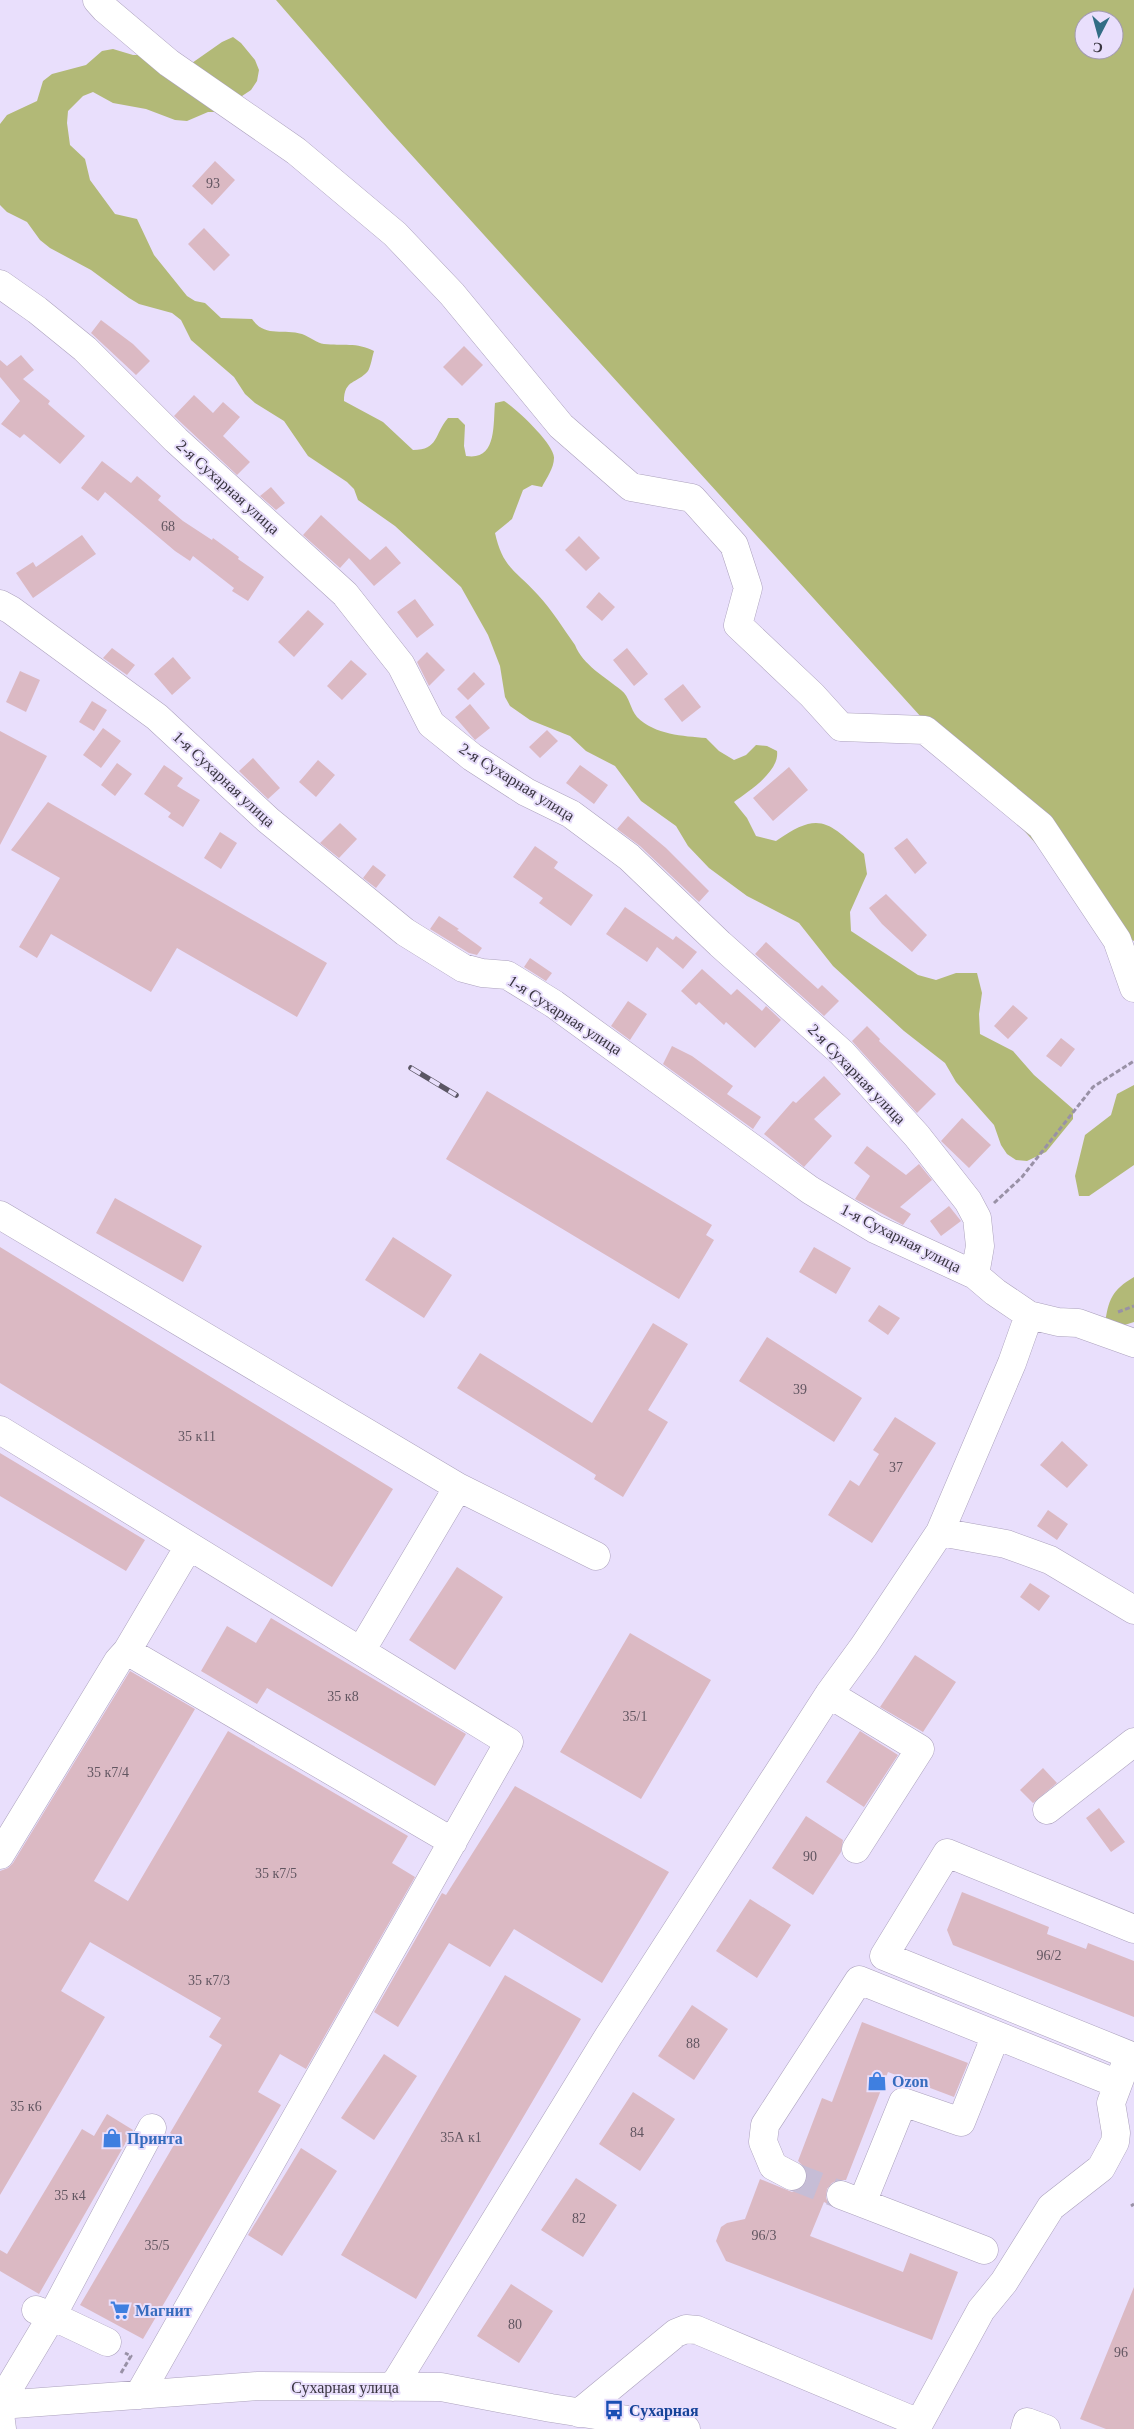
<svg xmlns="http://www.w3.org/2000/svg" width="1134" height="2429" font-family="Georgia,serif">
  <rect width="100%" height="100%" fill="#e9dffc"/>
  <!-- green -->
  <path fill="#b2b977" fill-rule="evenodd" d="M276,0H1134V941L1116,932L387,128ZM1084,20H1114V50H1084Z
    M233,37L241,43L255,60L259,70L257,81L251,90L242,96L238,106L229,112H208L187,121L175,120L146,109L113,103L93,92L83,96L68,111L67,123L70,145L85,159L90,180L115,214L137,219L154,255L187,296L195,301L205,303L221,318L252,319C265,338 283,328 302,334C310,337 317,343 324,344C342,346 357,342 374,351C372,357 371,366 368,371C357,384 344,379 344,401L383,422L413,450C439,450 434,434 448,418H458L465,425L464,446L466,456C497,461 493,425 495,403L504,401C516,408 555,445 554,458C554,468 546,479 542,487L532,485L523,490L512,519L495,533C503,569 516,570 538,595C552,610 563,628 575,645C583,665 605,677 621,690C630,697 630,709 637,717C655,735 683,736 706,738L719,751L734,760L746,755L756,745L767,746L777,751C780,772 747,792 734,802L747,818L756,836L776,841C820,810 828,822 864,854L867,874L850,912L851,931L918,975L936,980L956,973H977L982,993L979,1014L980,1034L1013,1051L1034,1075L1073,1109V1119L1046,1152L1027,1161L1016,1160L1007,1154L1001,1145L994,1125L956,1082L945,1063L904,1031L833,966L799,923L747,896L709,868L688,846L676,826L641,801L615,766L586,751L570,736L530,720L510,706L505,697L500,666L488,635L461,587L395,526L358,500L354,489L347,482L308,456L284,421L255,403L245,394L234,377L191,340L181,320L172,313L139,304L129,298L91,270L50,248L40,240L27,222L7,212L0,205V124L7,115L37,101L43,81L52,74L86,65L102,51L113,49L133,55H143L192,63L222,42Z
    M1134,1085V1165L1089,1196H1079L1075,1176L1085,1135L1111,1115L1117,1094Z
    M1134,1277V1322L1115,1328L1105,1325C1108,1300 1112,1290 1134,1277Z"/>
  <!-- building -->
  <path fill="#dbb9c3" d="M215,161L235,180L212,205L192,186Z
    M204,228L230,255L214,271L188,244Z
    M101,320L133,344L150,361L136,375L91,333Z
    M464,346L483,365L462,386L443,367Z
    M21,355L34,370L23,379L50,401L48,404L85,436L60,464L24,434L20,438L1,424L20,401L0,377V360L7,366Z
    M194,395L213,413L223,402L240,417L223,436L250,462L237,475L174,416Z
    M102,461L131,483L137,476L161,496L158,500L183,521L212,540L213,538L239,557L238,559L264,577L248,601L232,591L234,588L193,556L190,561L175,551L105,492L98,501L81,488Z
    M271,487L285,503L276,510L260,496Z
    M321,515L370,560L386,546L401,563L374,586L349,558L340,568L303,535Z
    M82,535L96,554L33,598L16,573L33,562L36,567Z
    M579,536L600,558L586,571L565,550Z
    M599,592L615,607L602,621L586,607Z
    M415,599L434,625L417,638L397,612Z
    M308,610L324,624L294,657L278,642Z
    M112,648L135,665L127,675L103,658Z
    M627,648L648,674L634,686L613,660Z
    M427,652L445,670L429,686L417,662Z
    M173,657L191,678L172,695L154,674Z
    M351,660L367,674L342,700L327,686Z
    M20,671L40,680L26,712L6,702Z
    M474,672L485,684L468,700L457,689Z
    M683,684L701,707L682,722L664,699Z
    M92,701L107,710L94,731L79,722Z
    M470,704L490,728L475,740L455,717Z
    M103,728L121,741L101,768L83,755Z
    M547,730L558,741L540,758L529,747Z
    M0,731L47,756L0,845Z
    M253,758L280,788L268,799L239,771Z
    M318,760L335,775L316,797L299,782Z
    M117,763L132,774L115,796L101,785Z
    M164,765L183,778L177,786L200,800L183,827L168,817L171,813L144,794Z
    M580,765L608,785L594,804L566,783Z
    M789,767L808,790L773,821L753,798Z
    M48,802L327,963L297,1017L177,948L151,992L51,934L37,958L19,947L60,878L11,850Z
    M628,816L666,848L709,891L699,902L640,846L617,829Z
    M340,823L357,839L339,858L320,843Z
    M220,832L237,843L221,869L204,858Z
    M907,838L927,863L915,874L894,848Z
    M535,846L558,862L554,868L593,895L571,926L539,903L543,898L513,877Z
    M373,865L386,875L376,888L363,878Z
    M886,894L927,935L912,952L882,924L869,908Z
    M625,907L673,940L676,936L697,952L683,969L657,947L647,962L606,934Z
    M439,916L459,929L457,930L482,948L477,955L469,953L430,929Z
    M766,942L818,989L822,985L839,1001L824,1016L755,954Z
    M530,958L552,973L546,981L524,967Z
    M702,969L731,995L737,989L762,1011L766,1006L781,1020L755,1048L726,1022L724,1025L699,1002L696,1005L681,991Z
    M628,1001L647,1014L630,1040L611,1026Z
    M1013,1005L1028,1018L1008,1039L994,1026Z
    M867,1026L880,1039L879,1041L936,1094L917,1113L852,1041Z
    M1061,1038L1075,1049L1061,1067L1046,1056Z
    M672,1046L692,1056L733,1086L727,1094L761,1117L753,1129L663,1064Z
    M824,1076L841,1094L814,1119L832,1136L804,1167L764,1134L793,1101L796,1103Z
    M487,1091L712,1225L706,1235L714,1240L679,1299L446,1159Z
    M962,1118L991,1145L969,1168L941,1141Z
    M867,1146L906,1175L919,1164L932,1180L900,1207L911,1214L903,1225L855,1199L870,1176L854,1163Z
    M115,1198L202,1246L183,1282L96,1233Z
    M949,1206L961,1221L941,1236L930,1221Z
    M393,1237L452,1275L424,1318L365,1280Z
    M0,1247L393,1489L332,1587L0,1383Z
    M814,1247L851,1268L836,1294L799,1272Z
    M879,1305L900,1318L888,1335L868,1321Z
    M653,1323L688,1344L648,1410L668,1422L623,1497L594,1479L596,1475L457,1388L480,1353L592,1423Z
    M767,1337L862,1398L834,1442L739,1381Z
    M895,1417L936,1443L872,1543L828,1515L850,1480L859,1486L879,1454L873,1450Z
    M1062,1441L1088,1465L1067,1488L1040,1465Z
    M0,1453L145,1540L126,1571L0,1496Z
    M1048,1510L1068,1524L1057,1540L1037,1526Z
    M457,1567L503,1597L455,1670L409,1640Z
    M1030,1583L1050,1596L1039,1611L1020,1597Z
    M271,1618L466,1734L435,1786L267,1688L257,1704L201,1671L227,1626L256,1643Z
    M630,1633L711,1680L641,1799L560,1752Z
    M915,1655L956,1682L923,1732L880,1707Z
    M130,1671L195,1709L94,1881L128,1901L228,1731L408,1836L392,1863L415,1877L306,2069L280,2054L258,2092L281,2105L143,2339L80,2305L178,2138L170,2133L222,2045L209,2037L221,2018L90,1942L61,1991L105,2017L0,2195V1871L8,1868L13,1863Z
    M860,1731L898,1755L864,1807L826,1782Z
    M1043,1768L1057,1783L1033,1803L1020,1790Z
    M515,1786L669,1872L602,1983L514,1929L490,1967L449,1943L398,2027L374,2012L442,1893L446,1895Z
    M1099,1808L1125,1842L1111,1852L1086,1818Z
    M806,1816L843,1840L841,1852L813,1895L772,1868Z
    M962,1892L1049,1927L1047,1934L1086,1949L1088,1943L1134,1961V2017L953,1945L947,1930Z
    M750,1899L791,1925L757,1978L716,1951Z
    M505,1975L581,2019L416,2299L341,2255Z
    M692,2005L728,2029L694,2080L658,2056Z
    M862,2022L968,2063L954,2097L888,2072L846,2180H838L832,2183L827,2189L826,2197L828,2204L824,2202L810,2236L903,2272L910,2253L958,2272L932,2340L726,2261L716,2241L721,2227L727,2223L745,2219L760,2179L792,2192L800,2189L806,2184L808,2176L805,2168L798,2161L822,2098L832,2102Z
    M384,2054L417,2076L374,2140L341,2118Z
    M633,2092L675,2119L640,2171L599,2144Z
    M107,2114L133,2130L39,2294L0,2271V2250L7,2254L82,2129L94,2136Z
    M301,2148L337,2171L282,2256L248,2235Z
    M576,2178L617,2205L583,2257L541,2230Z
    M511,2284L553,2311L519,2363L477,2336Z
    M1134,2287V2429H1106L1080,2419Z"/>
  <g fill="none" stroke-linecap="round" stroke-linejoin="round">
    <!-- minor-tunnel -->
    <path stroke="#c6bdd6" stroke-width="28" stroke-dasharray="28 14" stroke-linecap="butt" d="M792,2176L841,2195"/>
    <defs>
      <path id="minor" d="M97,0L105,9L169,63L296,151L395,234L452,294L561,426L631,487L692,498L734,545L748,588L738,625L812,695L841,727L925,730L1041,826L1117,940L1134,988
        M0,284L37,310L85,349L176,440L345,594L401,665L431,724L472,757L526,792L571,814L629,857L720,944L842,1053L917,1136L968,1201L977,1218L980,1246L975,1275
        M0,604L11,610L157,717L268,820L405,932L463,968L482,973L507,975L554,1004L810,1190L875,1229L975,1275L995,1292L1029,1315L1058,1322L1078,1323L1134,1343
        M0,1215L458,1487L361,1651
        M0,1430L509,1742L139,2395
        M458,1487L596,1556
        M940,1532L1006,1544L1050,1560L1134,1610
        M127,1651L189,1546
        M829,1694L920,1749L856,1849
        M1047,1810L1134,1742
        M0,1855L118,1661L127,1651L453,1842
        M1134,1929L947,1853L884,1956L1134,2057
        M792,2176L773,2166L763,2142L765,2125L859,1980L1118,2084
        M841,2195L862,2203L903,2102L961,2122L996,2035
        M862,2203L984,2250
        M107,2342L52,2316L152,2128
        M393,2387L608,2037L829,1694L864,1646L940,1532L1012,1363L1029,1315
        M0,2403L52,2316L36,2310
        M0,2405L258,2386L441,2387L551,2408L686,2429
        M579,2413L676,2333L686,2329L697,2330L919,2423
        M0,2414L2,2429
        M916,2429L981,2310L1004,2282L1051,2207L1101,2168L1115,2142L1116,2133L1111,2103L1124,2068
        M1025,2429L1027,2422L1046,2429"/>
    </defs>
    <!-- minor casing -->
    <use href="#minor" stroke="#aca2bd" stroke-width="29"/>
    <!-- path -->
    <path stroke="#9991a6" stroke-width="3" stroke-dasharray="5 2.5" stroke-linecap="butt" d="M994,1203L1022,1177L1093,1087L1134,1061
      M1118,1312L1134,1306
      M1131,2206L1134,2204
      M121,2373L131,2356L125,2353"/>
    <!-- minor -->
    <use href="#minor" stroke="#fff" stroke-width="28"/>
    <defs>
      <path id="rail" d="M411,1068L456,1095"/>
    </defs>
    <!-- rail casing -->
    <use href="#rail" stroke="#5b5664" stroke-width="5.5"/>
    <!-- rail -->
    <use href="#rail" stroke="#e9dffc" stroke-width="4" stroke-dasharray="11" stroke-linecap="butt"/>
  </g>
  <!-- icons -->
  <defs>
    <symbol id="shop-bare" viewBox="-9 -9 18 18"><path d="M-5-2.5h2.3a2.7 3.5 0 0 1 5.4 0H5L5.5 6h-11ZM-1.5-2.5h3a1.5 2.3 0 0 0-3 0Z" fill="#3f7fe0" stroke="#e9dffc" stroke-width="2.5" paint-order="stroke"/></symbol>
    <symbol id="supermarket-bare" viewBox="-9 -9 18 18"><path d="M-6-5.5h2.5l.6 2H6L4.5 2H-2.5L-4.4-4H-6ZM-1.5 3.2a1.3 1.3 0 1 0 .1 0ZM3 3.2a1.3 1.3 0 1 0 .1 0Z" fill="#3f7fe0" stroke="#e9dffc" stroke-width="2.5" paint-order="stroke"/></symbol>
    <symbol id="bus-bare" viewBox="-9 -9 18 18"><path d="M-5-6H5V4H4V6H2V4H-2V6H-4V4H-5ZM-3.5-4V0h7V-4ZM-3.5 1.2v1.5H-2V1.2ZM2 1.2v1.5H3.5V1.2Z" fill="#1a4fb4" stroke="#e9dffc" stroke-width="2.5" paint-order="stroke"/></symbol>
  </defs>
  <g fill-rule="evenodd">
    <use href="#shop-bare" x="863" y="2067" width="28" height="28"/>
    <use href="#shop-bare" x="98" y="2124" width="28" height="28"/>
    <use href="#supermarket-bare" x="106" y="2296" width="28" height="28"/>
    <use href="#bus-bare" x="600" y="2396" width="28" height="28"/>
  </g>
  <g text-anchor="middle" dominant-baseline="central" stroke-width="4" stroke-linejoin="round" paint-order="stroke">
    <!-- number labels -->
    <g font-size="14" fill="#625661">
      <text x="213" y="183">93</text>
      <text x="168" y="526">68</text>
      <text x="800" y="1389">39</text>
      <text x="197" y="1436">35 к11</text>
      <text x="896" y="1467">37</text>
      <text x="343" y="1696">35 к8</text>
      <text x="635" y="1716">35/1</text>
      <text x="108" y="1772">35 к7/4</text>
      <text x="810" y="1856">90</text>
      <text x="276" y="1873">35 к7/5</text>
      <text x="1049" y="1955">96/2</text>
      <text x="209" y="1980">35 к7/3</text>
      <text x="693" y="2043">88</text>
      <text x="26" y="2106">35 к6</text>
      <text x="637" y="2132">84</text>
      <text x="461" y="2137">35А к1</text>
      <text x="70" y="2195">35 к4</text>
      <text x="579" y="2218">82</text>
      <text x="764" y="2235">96/3</text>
      <text x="157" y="2245">35/5</text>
      <text x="515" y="2324">80</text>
      <text x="1121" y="2352">96</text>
    </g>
    <!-- street labels -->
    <g font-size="16" fill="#393540" stroke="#e9dffc">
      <text transform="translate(228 487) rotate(42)">2-я Сухарная улица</text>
      <text transform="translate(224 779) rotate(43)">1-я Сухарная улица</text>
      <text transform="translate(517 782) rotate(32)">2-я Сухарная улица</text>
      <text transform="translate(565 1015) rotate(33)">1-я Сухарная улица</text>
      <text transform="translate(857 1074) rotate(46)">2-я Сухарная улица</text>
      <text transform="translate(901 1238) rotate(27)">1-я Сухарная улица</text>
      <text x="345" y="2387">Сухарная улица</text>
    </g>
    <!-- shop labels -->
    <g font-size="16" font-weight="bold" fill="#366cbe" stroke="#e9dffc" text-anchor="start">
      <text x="892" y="2081">Ozon</text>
      <text x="127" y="2138">Принта</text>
      <text x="135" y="2310">Магнит</text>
    </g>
    <!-- transit labels -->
    <g font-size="16" font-weight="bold" fill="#164399" stroke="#e9dffc" text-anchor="start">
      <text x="629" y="2410">Сухарная</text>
    </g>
  </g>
  <!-- north arrow -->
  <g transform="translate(1099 35) rotate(186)"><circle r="24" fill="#e9dffc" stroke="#a39bb1"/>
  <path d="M0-4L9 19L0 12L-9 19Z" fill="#326d85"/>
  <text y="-8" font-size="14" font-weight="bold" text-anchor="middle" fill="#393540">С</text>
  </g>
</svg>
